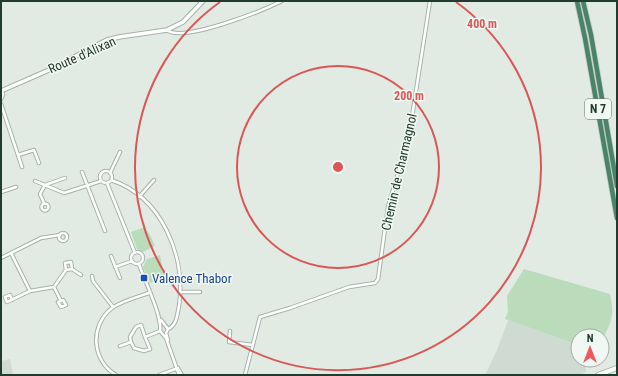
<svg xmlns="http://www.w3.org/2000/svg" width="618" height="376" font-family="'Roboto Condensed',sans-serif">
  <rect width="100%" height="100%" fill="#e1ebe4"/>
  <!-- built -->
  <path fill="#cfdbd2" d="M508,320L578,345V360H586V372L579,375H485L497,350Z
    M10,359L13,375H1V361Z"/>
  <!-- green -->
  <path fill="#badcba" d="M145,227L151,237L155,246L143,252L137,249L131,232Z
    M160,255L165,278L150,283L143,267L147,259Z
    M524,269L610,294C614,314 613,317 605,335L578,336V345L505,319L508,312L507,296Z"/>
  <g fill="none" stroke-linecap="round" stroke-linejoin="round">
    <defs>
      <path id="minor" d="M167,30C183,43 264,10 282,1
        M1,99L3,95L2,91
        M1,104L22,167
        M18,155L34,150L39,163
        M100 177a6 6 0 1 1 12 0a6 6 0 1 1-12 0Z
        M82,172L105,231
        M110,173L120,152
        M111,180C162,197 186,256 179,306C177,315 177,325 168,329
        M35,181L64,193L101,181
        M107,183L135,253
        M1,192L16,187
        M139,197L154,180
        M44,203L40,194L45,185L65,178
        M41.5 207a3.5 3.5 0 1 1 7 0a3.5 3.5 0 1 1-7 0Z
        M59 237a4 4 0 1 1 8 0a4 4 0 1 1-8 0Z
        M131 258a6 6 0 1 1 12 0a6 6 0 1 1-12 0Z
        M11,253L30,291
        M111,256L120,278
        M1,258L41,238L60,235
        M139,264C144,279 163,318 160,331L166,338L179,375
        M115,267L132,261
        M72,269L81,275
        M92,276L93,281L113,307
        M54,287L61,301L63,300L66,305L61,307L58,302L61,301
        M181,292H200
        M12,300L10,295L5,297L7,302L30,291L54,287L66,270L65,263L71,262L72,269L66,270
        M161,320L168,329L166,333L168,340
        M230,331L229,342L253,345
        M131,342L130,337L136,327L141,325L145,337L160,331
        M120,346L131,342L134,348L144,351L150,349L145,337
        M179,370L182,375
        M116,375C92,361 89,326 112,308C122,301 137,297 149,293
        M159,375L178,368
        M245,375L260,317L290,308L349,287L375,283L378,279L388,207L409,136L430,1"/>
      <path id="tertiary" d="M1,91L49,70L107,40L119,37L167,30L183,22L203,1"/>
      <path id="secondary" d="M598,375L617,368"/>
      <path id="trunk" d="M577,1L585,38L617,218
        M583,1L591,35L617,186"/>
    </defs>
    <!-- minor casing -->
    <use href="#minor" stroke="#a4b3aa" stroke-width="4.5"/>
    <!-- tertiary casing -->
    <use href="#tertiary" stroke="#a4b3aa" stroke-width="5.5"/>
    <!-- secondary casing -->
    <use href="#secondary" stroke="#9fb7a9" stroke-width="6"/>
    <!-- trunk casing -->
    <use href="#trunk" stroke="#c1c8c4" stroke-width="6"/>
    <!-- minor -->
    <use href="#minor" stroke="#fff" stroke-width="2.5"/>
    <!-- tertiary -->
    <use href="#tertiary" stroke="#fff" stroke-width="3.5"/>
    <!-- secondary -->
    <use href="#secondary" stroke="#fff" stroke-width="4"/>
    <!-- trunk -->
    <use href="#trunk" stroke="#4a8468" stroke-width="4.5"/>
  </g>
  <!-- distance rings -->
  <g fill="none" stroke="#db5756" stroke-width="2">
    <circle cx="338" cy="167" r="101"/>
    <path d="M456 2A203 203 0 1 1 220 2"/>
  </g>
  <!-- markers -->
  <rect fill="#1a4fb4" stroke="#f1f8f3" stroke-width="1.5" x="140" y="274" width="8" height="8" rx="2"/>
  <g text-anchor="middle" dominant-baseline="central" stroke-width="3" stroke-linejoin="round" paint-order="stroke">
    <!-- shield labels -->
    <rect fill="#f1f8f3" stroke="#5f7469" stroke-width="1" x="585" y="99" width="26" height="20" rx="3"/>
    <g font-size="12" font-weight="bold" fill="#213b2e">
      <text x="598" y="109">N 7</text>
    </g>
    <!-- street labels -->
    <g font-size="13" fill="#213b2e" stroke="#f1f8f3">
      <text transform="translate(82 55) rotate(-24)">Route d'Alixan</text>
      <text transform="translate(399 172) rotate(-77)">Chemin de Charmagnol</text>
    </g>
    <!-- transit labels -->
    <g font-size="13" fill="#164399" stroke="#f1f8f3" text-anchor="start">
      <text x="152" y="278">Valence Thabor</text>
    </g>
  </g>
  <circle cx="338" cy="167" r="6" fill="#db5756" stroke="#f1f8f3" stroke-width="2"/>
  <g font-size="12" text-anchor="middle" font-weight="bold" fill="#db5756" stroke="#f1f8f3" stroke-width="3" stroke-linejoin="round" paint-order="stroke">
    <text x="482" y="28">400 m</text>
    <text x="409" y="100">200 m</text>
  </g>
  <!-- border -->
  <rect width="618" height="376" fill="none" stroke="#213b2e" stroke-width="4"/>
  <!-- north arrow -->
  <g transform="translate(590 348)"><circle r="19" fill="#f1f8f3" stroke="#9eaca4"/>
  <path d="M0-3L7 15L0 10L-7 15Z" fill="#f05a5a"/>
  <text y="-6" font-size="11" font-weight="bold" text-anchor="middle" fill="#213b2e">N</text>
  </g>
</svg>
